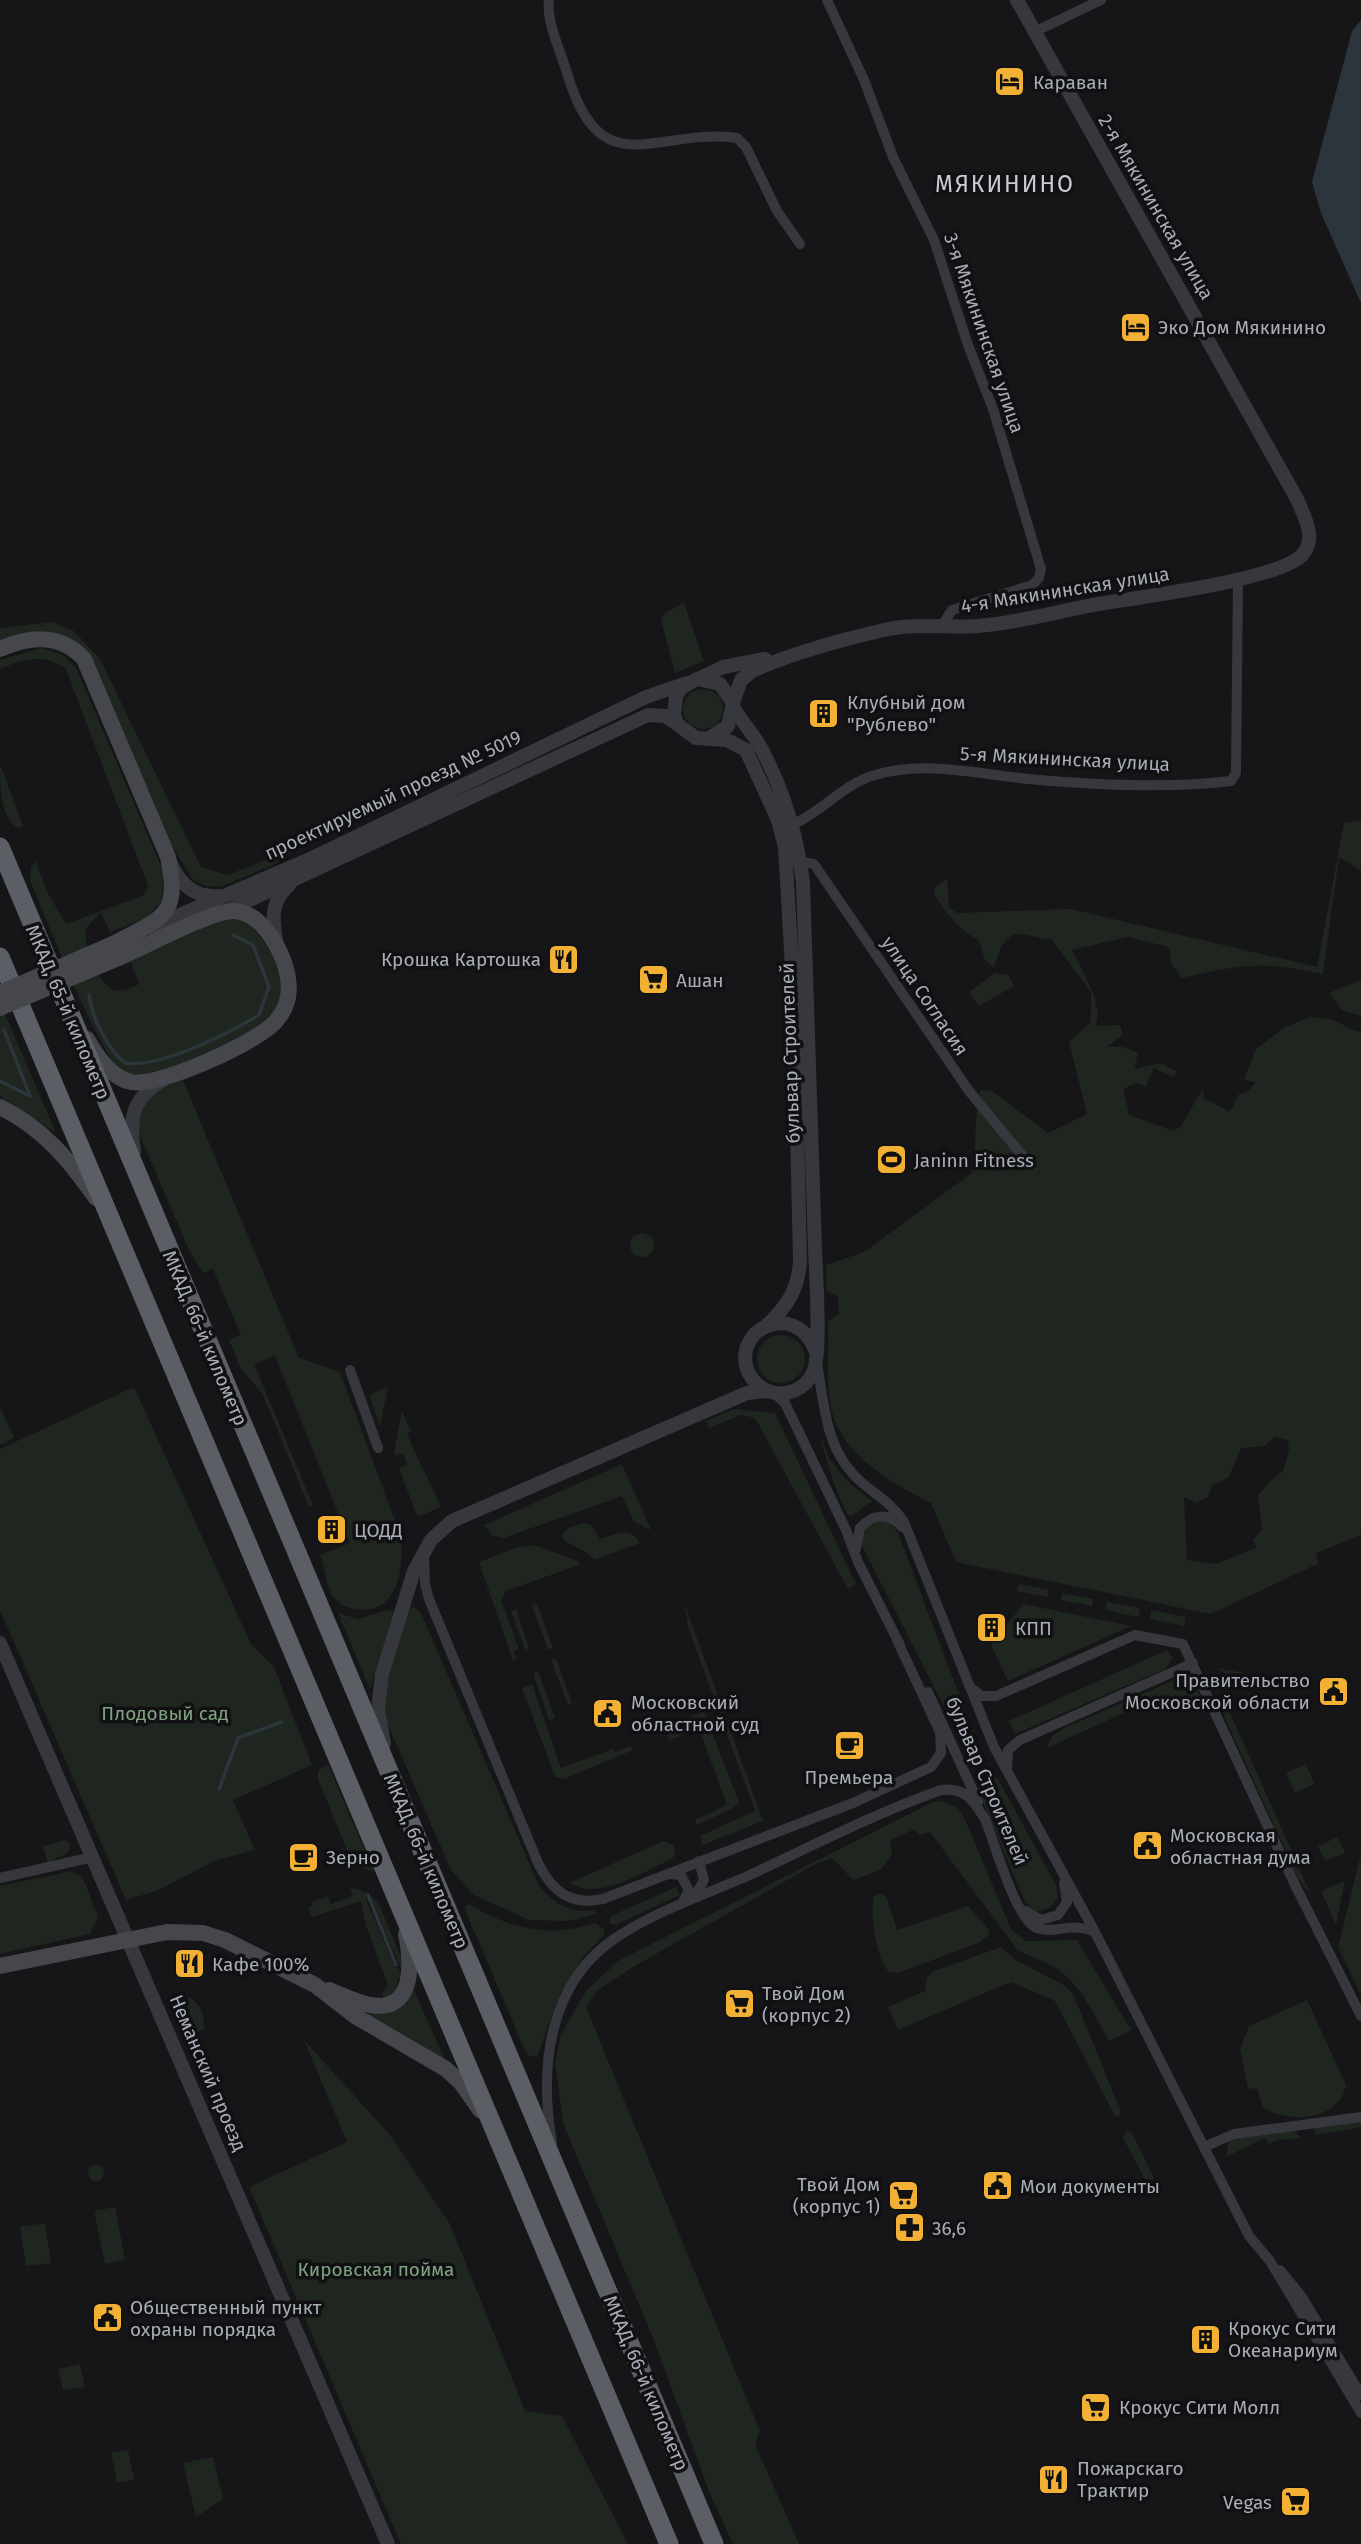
<svg xmlns="http://www.w3.org/2000/svg" width="1361" height="2544" font-family="'Fira Sans',sans-serif">
  <rect width="100%" height="100%" fill="#161618"/>
  <!-- green -->
  <path fill="#1e261f" fill-rule="evenodd" d="M684,603L704,661L675,673L661,620L666,612Z
    M52,622L74,631L100,659L201,867L228,875L301,846L273,865L222,886H206L194,881L169,842L72,640C45,627 27,631 0,641V628Z
    M41,648L65,656L77,670L163,871L162,901L146,918L110,932L101,912L86,928C83,944 96,981 112,989C121,993 131,988 139,984L129,957L216,920L243,918C265,938 295,981 276,1012C262,1033 144,1087 122,1072C100,1056 44,914 30,880L31,867L36,861L46,890L66,924L144,895L148,886L66,669C44,653 24,659 0,669V660Z
    M683 709a20 20 0 1 1 40 0a20 20 0 1 1-40 0Z
    M0,764L23,826L17,828C0,816 0,785 0,764Z
    M1361,820V871L1339,857L1323,974C1263,961 1241,964 1182,978L1172,965L1169,947L1128,937L1072,950C1081,968 1105,1006 1095,1026L1120,1025L1123,1034L1107,1047H1123L1138,1053L1134,1069L1161,1063L1176,1071L1174,1077L1154,1068L1146,1086L1136,1083L1123,1089L1129,1115L1174,1131L1181,1126L1203,1088L1204,1098L1230,1112L1239,1094L1246,1093L1256,1083L1244,1079L1256,1049L1285,1027L1310,1017L1331,1019L1358,1032L1361,1030V1535L1316,1553L1319,1563L1211,1614L956,1562L931,1503C893,1484 841,1455 831,1408C826,1381 829,1349 828,1321L839,1314L838,1297L827,1291L826,1265L864,1252L972,1173C977,1144 974,1118 980,1090L992,1091L1048,1133L1087,1114L1069,1042L1091,1022V992L1052,940L1014,933L1002,945L993,968L984,958L979,940C958,930 946,913 934,894L935,887L947,879L949,907L957,913L1071,909L1317,967L1344,823ZM1275,1437L1288,1440L1289,1450L1283,1471L1269,1482L1258,1496L1262,1529L1253,1540L1256,1548L1216,1564L1187,1560L1184,1497L1196,1503L1208,1497L1212,1486L1229,1477L1241,1448L1264,1446Z
    M995,973L1008,975L1014,986L979,1006L969,992Z
    M1361,980V1016L1342,1010L1329,993Z
    M0,1002L56,1133L0,1096Z
    M182,1078L299,1358L340,1372L398,1529C407,1560 400,1617 355,1609C346,1607 337,1603 332,1595C327,1587 325,1568 320,1555L350,1543L275,1356L254,1364L313,1505L309,1507L263,1395L240,1367L229,1340L241,1335L213,1269L203,1273L189,1250L137,1129L144,1104L165,1086Z
    M630 1245a12 12 0 1 1 24 0a12 12 0 1 1-24 0Z
    M757 1359a24 24 0 1 1 48 0a24 24 0 1 1-48 0Z
    M134,1387L251,1644L274,1667L312,1765L233,1800L255,1850L217,1860L156,1891L126,1900L0,1610V1449Z
    M388,1387L380,1426L369,1395Z
    M812,1393L820,1434L829,1458L847,1481L872,1501L851,1516L847,1514C828,1474 819,1436 812,1393Z
    M0,1407L14,1438L0,1445Z
    M734,1409L775,1413L856,1584L848,1589L755,1418L741,1415L709,1428L706,1421Z
    M402,1411L411,1431L407,1433C417,1459 430,1481 441,1507L420,1516L416,1514L399,1468L407,1465L403,1453L396,1455L394,1452Z
    M622,1464L651,1530L634,1522L622,1496L504,1538L491,1535L484,1525Z
    M885,1521L892,1525L898,1533L967,1716L963,1725L952,1722L860,1542C866,1528 869,1522 885,1521Z
    M584,1523L591,1525L600,1539C616,1534 630,1526 640,1543L594,1560L589,1554L565,1541L562,1535L568,1528Z
    M534,1545L578,1561L579,1565L506,1591L501,1600L519,1649L514,1651L517,1659L513,1661L479,1562L515,1548Z
    M1019,1584L1049,1590L1048,1597L1017,1591Z
    M1062,1593L1093,1599L1092,1606L1061,1600Z
    M1107,1602L1140,1608L1138,1617L1105,1610Z
    M537,1604L553,1648L548,1650L532,1605Z
    M1023,1604L1131,1626L1008,1681L991,1645Z
    M685,1605L763,1821L703,1845L700,1836L755,1811L688,1627Z
    M414,1607L421,1613L539,1886C554,1903 571,1915 595,1910L596,1914L568,1921L529,1920L474,1895L451,1870L385,1718L382,1690L406,1610Z
    M516,1609L529,1648L525,1650L511,1611Z
    M388,1610L394,1612L370,1689L338,1613L358,1619Z
    M1151,1610L1186,1617L1184,1626L1150,1619Z
    M1167,1650L1173,1658L1165,1669L1015,1734L1009,1721Z
    M556,1658L572,1703L568,1705L551,1660Z
    M1218,1668L1282,1680L1285,1686L1226,1675Z
    M538,1671L555,1718L549,1720L533,1673Z
    M1177,1679L1194,1686L1204,1702L1161,1696L1047,1748L1052,1736L1064,1728Z
    M532,1684L561,1768L613,1749L614,1752L631,1746L633,1750L564,1779L555,1777L522,1688Z
    M1252,1695L1278,1699L1279,1701L1259,1711Z
    M1227,1706L1311,1895L1299,1880L1225,1718L1224,1712Z
    M704,1712L739,1802L733,1808L697,1825L695,1820L727,1805L699,1729L669,1740L665,1726Z
    M328,1764L374,1872L353,1865L318,1779V1771Z
    M1306,1764L1314,1784L1295,1793L1286,1773Z
    M994,1777L998,1779L1056,1885L1058,1897L1050,1908L1036,1912L1025,1902L978,1790L979,1784Z
    M942,1801L957,1807L963,1815L1011,1929L1025,1941L1077,1940L1131,2030L1109,2041C1094,2015 1080,1981 1052,1966C1040,1959 1028,1957 1017,1949L930,1832L918,1835L915,1829L890,1840L892,1854L881,1870L853,1880L832,1858L814,1865L638,1964L598,1990L586,2007L760,2431L755,2444L799,2544H733L710,2494L655,2343L563,2123L555,2061L561,2034L586,1991L618,1961L933,1802Z
    M1338,1837L1345,1853L1325,1861L1318,1846Z
    M65,1840L71,1845L67,1853L48,1863L43,1846Z
    M664,1841L674,1846L675,1855L672,1859C644,1871 599,1902 569,1883Z
    M1361,1854V1995L1338,1947Z
    M72,1871L83,1878L98,1917L90,1934L0,1954V1886Z
    M1345,1881L1336,1925L1321,1891Z
    M350,1887L369,1893L365,1897L395,1968L398,1967L402,1976L398,1978L396,1993L384,1999L382,1994L388,1985L366,1926L361,1901L312,1917L308,1908L313,1906L312,1902L328,1896L331,1904L353,1896Z
    M676,1887L680,1895L615,1925L609,1923L611,1916Z
    M881,1894L886,1896L897,1930L968,1906L989,1930V1935L978,1943L898,1973L890,1972C877,1965 869,1909 874,1896Z
    M370,1895L379,1904L405,1967L401,1969Z
    M469,1904C509,1929 550,1938 596,1923L604,1930V1935L583,1957L560,1994L537,2057L529,2056L523,2046L464,1907Z
    M1001,1947L1017,1961L1064,1985L1073,1994L1121,2112L1119,2117L1115,2116L1055,2001L1011,1982L898,2030L888,2007L925,1991L927,1978L932,1972Z
    M414,1990L446,2062L360,2013C384,2015 401,2012 414,1990Z
    M189,1997C202,2005 204,2014 204,2029L194,2034L180,2006Z
    M1307,2000L1346,2085C1340,2120 1289,2125 1263,2107L1257,2088L1248,2089L1240,2049L1249,2026Z
    M304,2040L390,2135L450,2224L525,2411L562,2416L628,2544H401L249,2187L347,2142Z
    M1361,2120V2127L1317,2135L1314,2130L1316,2126Z
    M1126,2130L1132,2133L1153,2176V2180L1147,2183L1123,2138Z
    M1294,2130L1301,2138L1277,2140L1269,2144L1264,2138L1226,2157L1228,2143L1233,2139Z
    M88 2173a8 8 0 1 1 16 0a8 8 0 1 1-16 0Z
    M115,2207L125,2260L105,2264L94,2211Z
    M45,2223L51,2263L26,2266L20,2227Z
    M80,2364L85,2387L63,2390L58,2369Z
    M128,2450L134,2480L117,2483L111,2453Z
    M213,2457L223,2499L196,2517L183,2463Z"/>
  <!-- water -->
  <path fill="#2c353c" d="M1361,20V303L1321,213L1312,182L1352,31Z"/>
  <g fill="none" stroke-linecap="round" stroke-linejoin="round">
    <!-- stream -->
    <path stroke="#2c353c" stroke-width="3.5" d="M89,995C92,1018 108,1049 125,1063C160,1068 228,1034 259,1015L269,987L253,945L233,935
      M0,1081L30,1096L4,1030
      M219,1789L238,1738L282,1722
      M368,1895L396,1965"/>
    <!-- minor -->
    <path stroke="#37383d" stroke-width="10" d="M549,0C546,22 561,52 567,73C601,188 655,127 737,138L746,147L777,211L800,244
      M827,0L864,80L893,157L934,240L968,345L993,409L1041,569L1039,578L1032,585L952,610L941,627
      M1034,32L1101,0
      M794,824C823,811 843,784 875,775C924,760 979,774 1028,779C1094,785 1166,789 1231,781L1236,773L1238,580
      M795,861L814,864L969,1091L1031,1166
      M817,1364C824,1402 825,1444 853,1474C869,1492 890,1500 904,1522L994,1747L1095,1932L1249,2236L1270,2261L1361,2413
      M350,1370L378,1448
      M774,1393L785,1403L846,1530L858,1562L900,1645
      M856,1549L860,1528C872,1514 889,1512 902,1527
      M424,1556L425,1584L429,1599L538,1863C552,1891 570,1906 603,1899L853,1803L931,1767L941,1753L940,1732L897,1640
      M969,1686L981,1696H996L1135,1635L1183,1644L1295,1885L1361,2016
      M928,1692L978,1802
      M1007,1769L1008,1750L1020,1740L1193,1663
      M984,1817C994,1839 1015,1920 1037,1928C1053,1935 1072,1921 1095,1932
      M670,1874L681,1875L689,1891L682,1903
      M0,1878L93,1857
      M695,1896L704,1880L699,1861
      M1026,1911L1041,1920L1058,1915L1067,1902L1064,1883
      M552,2142C539,2068 548,1982 617,1937C658,1910 707,1894 752,1874C814,1845 876,1813 941,1790C966,1787 974,1801 986,1821
      M1204,2147L1234,2134L1361,2117
      M1280,2270L1302,2297L1361,2395"/>
    <!-- tertiary -->
    <path stroke="#37383d" stroke-width="14" d="M698,679L723,667L765,659
      M733,703L741,680L752,671C793,653 840,640 884,630C915,623 947,628 979,626C1018,623 1055,612 1093,605C1132,598 1282,580 1303,554C1317,538 1304,516 1297,499L1017,0
      M733,707C741,721 753,733 761,748C784,791 797,835 803,883C807,1005 812,1127 815,1248C816,1274 821,1350 814,1370C807,1389 785,1399 766,1390C758,1387 752,1379 748,1372C731,1328 796,1300 815,1350
      M711,737L728,726L733,703L720,684L697,679L681,688L676,696L674,715L677,724L696,738L727,740L746,750L778,820L785,847L794,1002L800,1259C799,1288 788,1306 766,1326
      M171,864C181,886 196,898 220,896
      M224,912L648,715L665,716L677,724
      M152,927L308,860L646,697L687,683
      M277,945C272,921 270,901 290,884
      M134,1152C129,1115 132,1098 166,1078
      M0,1643L388,2544
      M384,1744L378,1709L382,1674L414,1571L431,1540L452,1521L747,1393L767,1391"/>
    <!-- secondary -->
    <path stroke="#45474d" stroke-width="16" d="M0,649C29,636 61,633 84,659L168,857C180,916 164,917 115,943
      M87,1039C97,1056 111,1078 131,1082C157,1088 259,1042 276,1021C292,1003 291,983 284,962C276,941 259,912 234,911C213,910 144,947 121,957
      M0,1107C43,1128 69,1160 96,1198
      M0,1966L167,1932L203,1933L225,1940L315,1985L355,2016L446,2069L461,2083L480,2110
      M329,1990C342,1995 356,2002 370,2005C415,2013 412,1963 406,1934"/>
    <!-- trunk -->
    <path stroke="#5b5e65" stroke-width="19" d="M0,847L714,2544
      M0,957L669,2544"/>
    <!-- secondary-bridge -->
    <path stroke="#45474d" stroke-width="16" d="M0,993L115,943
      M0,1008L121,957"/>
  </g>
  <!-- icons -->
  <defs>
    <symbol id="hotel-square" viewBox="-11 -11 22 22"><rect x="-9" y="-9" width="18" height="18" rx="4" fill="#f2b134" stroke="#111113"/><path d="M-6-4.5h1.5V1H6V5H4.5V3h-9V5H-6ZM-4 0a1.8 1.8 0 1 1 3.6 0ZM.5 0V-2.5h3Q6-2.5 6 0Z" fill="#111"/></symbol>
    <symbol id="building-square" viewBox="-11 -11 22 22"><rect x="-9" y="-9" width="18" height="18" rx="4" fill="#f2b134" stroke="#111113"/><path d="M-4-6H4V6H1V3H-1V6H-4ZM-2.5-4.3h1.7v1.8h-1.7ZM.8-4.3h1.7v1.8H.8ZM-2.5-1h1.7V.8h-1.7ZM.8-1h1.7V.8H.8Z" fill="#111"/></symbol>
    <symbol id="restaurant-square" viewBox="-11 -11 22 22"><rect x="-9" y="-9" width="18" height="18" rx="4" fill="#f2b134" stroke="#111113"/><path d="M-5-6h1v4h1v-4h1v4h1v-4h1v5L-1.5 .5V6h-2V.5L-5-1ZM5-6V6H3V1.5H1.5Q1.5-4 5-6Z" fill="#111"/></symbol>
    <symbol id="supermarket-square" viewBox="-11 -11 22 22"><rect x="-9" y="-9" width="18" height="18" rx="4" fill="#f2b134" stroke="#111113"/><path d="M-6-5.5h2.5l.6 2H6L4.5 2H-2.5L-4.4-4H-6ZM-1.5 3.2a1.3 1.3 0 1 0 .1 0ZM3 3.2a1.3 1.3 0 1 0 .1 0Z" fill="#111"/></symbol>
    <symbol id="stadium-square" viewBox="-11 -11 22 22"><rect x="-9" y="-9" width="18" height="18" rx="4" fill="#f2b134" stroke="#111113"/><path d="M0-5a6.5 5 0 1 0 0 10a6.5 5 0 1 0 0-10ZM-3.5-1.8h7v3.6h-7Z" fill="#111"/></symbol>
    <symbol id="civic-square" viewBox="-11 -11 22 22"><rect x="-9" y="-9" width="18" height="18" rx="4" fill="#f2b134" stroke="#111113"/><path d="M-.6-6.5H3V-4.5H.6V-3L4-1V1h2V6H-6V1h2V-1L-.6-3ZM-1.2 2.5V6h2.4V2.5Z" fill="#111"/></symbol>
    <symbol id="cafe-square" viewBox="-11 -11 22 22"><rect x="-9" y="-9" width="18" height="18" rx="4" fill="#f2b134" stroke="#111113"/><path d="M-5.5-4.5H6V0H3Q3 3.5 0 3.5H-2.5Q-5.5 3.5-5.5 0ZM3-3.2v2h1.7v-2ZM-6 4.5H4V6H-6Z" fill="#111"/></symbol>
    <symbol id="pharmacy-square" viewBox="-11 -11 22 22"><rect x="-9" y="-9" width="18" height="18" rx="4" fill="#f2b134" stroke="#111113"/><path d="M-2-6h4v4h4v4h-4v4h-4v-4h-4v-4h4Z" fill="#111"/></symbol>
  </defs>
  <g fill-rule="evenodd">
    <use href="#hotel-square" x="992" y="64" width="35" height="35"/>
    <use href="#hotel-square" x="1118" y="310" width="35" height="35"/>
    <use href="#building-square" x="806" y="696" width="35" height="35"/>
    <use href="#restaurant-square" x="546" y="942" width="35" height="35"/>
    <use href="#supermarket-square" x="636" y="962" width="35" height="35"/>
    <use href="#stadium-square" x="874" y="1142" width="35" height="35"/>
    <use href="#building-square" x="314" y="1512" width="35" height="35"/>
    <use href="#building-square" x="974" y="1610" width="35" height="35"/>
    <use href="#civic-square" x="1316" y="1674" width="35" height="35"/>
    <use href="#civic-square" x="590" y="1696" width="35" height="35"/>
    <use href="#cafe-square" x="832" y="1728" width="35" height="35"/>
    <use href="#civic-square" x="1130" y="1828" width="35" height="35"/>
    <use href="#cafe-square" x="286" y="1840" width="35" height="35"/>
    <use href="#restaurant-square" x="172" y="1946" width="35" height="35"/>
    <use href="#supermarket-square" x="722" y="1986" width="35" height="35"/>
    <use href="#civic-square" x="980" y="2168" width="35" height="35"/>
    <use href="#supermarket-square" x="886" y="2178" width="35" height="35"/>
    <use href="#pharmacy-square" x="892" y="2210" width="35" height="35"/>
    <use href="#civic-square" x="90" y="2300" width="35" height="35"/>
    <use href="#building-square" x="1188" y="2322" width="35" height="35"/>
    <use href="#supermarket-square" x="1078" y="2390" width="35" height="35"/>
    <use href="#restaurant-square" x="1036" y="2462" width="35" height="35"/>
    <use href="#supermarket-square" x="1278" y="2484" width="35" height="35"/>
  </g>
  <g text-anchor="middle" dominant-baseline="central" stroke-width="7" stroke-linejoin="round" paint-order="stroke">
    <!-- poi labels -->
    <g font-size="19" fill="#a8adb8" stroke="#111113" text-anchor="start">
      <text x="1033" y="82">Караван</text>
      <text x="1158" y="327">Эко Дом Мякинино</text>
      <text x="847" y="702">Клубный дом<tspan x="847" dy="22">"Рублево"</tspan></text>
      <text x="541" y="959" text-anchor="end">Крошка Картошка</text>
      <text x="676" y="980">Ашан</text>
      <text x="914" y="1160">Janinn Fitness</text>
      <text x="354" y="1530">ЦОДД</text>
      <text x="1015" y="1628">КПП</text>
      <text x="1310" y="1680" text-anchor="end">Правительство<tspan x="1310" dy="22">Московской области</tspan></text>
      <text x="631" y="1702">Московский<tspan x="631" dy="22">областной суд</tspan></text>
      <text x="849" y="1777" text-anchor="middle">Премьера</text>
      <text x="1170" y="1835">Московская<tspan x="1170" dy="22">областная дума</tspan></text>
      <text x="326" y="1857">Зерно</text>
      <text x="212" y="1964">Кафе 100%</text>
      <text x="762" y="1993">Твой Дом<tspan x="762" dy="22">(корпус 2)</tspan></text>
      <text x="880" y="2184" text-anchor="end">Твой Дом<tspan x="880" dy="22">(корпус 1)</tspan></text>
      <text x="1020" y="2186">Мои документы</text>
      <text x="932" y="2228">36,6</text>
      <text x="130" y="2307">Общественный пункт<tspan x="130" dy="22">охраны порядка</tspan></text>
      <text x="1228" y="2328">Крокус Сити<tspan x="1228" dy="22">Океанариум</tspan></text>
      <text x="1119" y="2407">Крокус Сити Молл</text>
      <text x="1077" y="2468">Пожарскаго<tspan x="1077" dy="22">Трактир</tspan></text>
      <text x="1272" y="2502" text-anchor="end">Vegas</text>
    </g>
    <!-- street labels -->
    <g font-size="19" fill="#a8adb8" stroke="#111113">
      <text transform="translate(1156 207) rotate(60)">2-я Мякининская улица</text>
      <text transform="translate(984 333) rotate(71)">3-я Мякининская улица</text>
      <text transform="translate(1065 590) rotate(-9)">4-я Мякининская улица</text>
      <text transform="translate(1065 759) rotate(3)">5-я Мякининская улица</text>
      <text transform="translate(393 795) rotate(-25)">проектируемый проезд № 5019</text>
      <text transform="translate(925 996) rotate(56)">улица Согласия</text>
      <text transform="translate(68 1012) rotate(67)">МКАД, 65-й километр</text>
      <text transform="translate(790 1053) rotate(-92)">бульвар Строителей</text>
      <text transform="translate(205 1338) rotate(67)">МКАД, 66-й километр</text>
      <text transform="translate(987 1781) rotate(67)">бульвар Строителей</text>
      <text transform="translate(426 1861) rotate(67)">МКАД, 66-й километр</text>
      <text transform="translate(208 2073) rotate(67)">Неманский проезд</text>
      <text transform="translate(646 2383) rotate(67)">МКАД, 66-й километр</text>
    </g>
    <!-- park labels -->
    <g font-size="19" fill="#7fa381" stroke="#111113">
      <text x="165" y="1713">Плодовый сад</text>
      <text x="376" y="2269">Кировская пойма</text>
    </g>
    <!-- quarter labels -->
    <g font-size="23" letter-spacing="2" fill="#c9ccd4" stroke="#111113">
      <text x="1005" y="184">МЯКИНИНО</text>
    </g>
  </g>
</svg>
